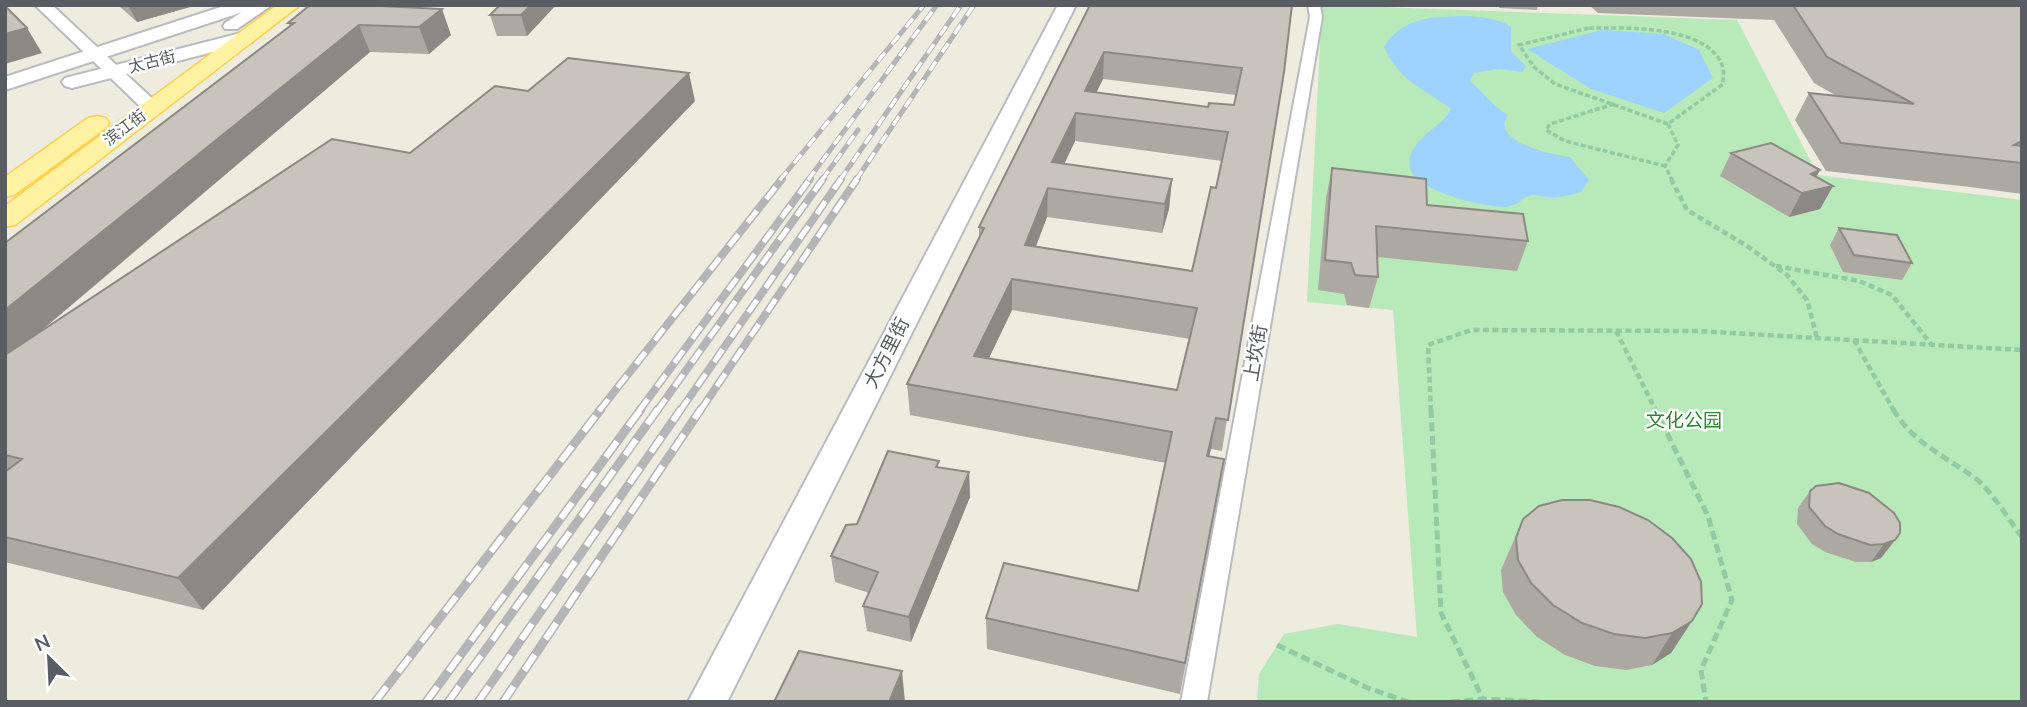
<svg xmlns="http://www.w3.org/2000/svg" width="2027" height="707" font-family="'Nunito Sans','Noto Sans SC',sans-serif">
  <rect width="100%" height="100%" fill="#eeebdf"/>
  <!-- green -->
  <path fill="#b8e9b9" d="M1322,5L1737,20L1818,175L2022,200V702H1257L1259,674L1284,634L1338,624L1417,637L1393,310L1307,302Z"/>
  <!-- water -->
  <path fill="#9ed3ff" d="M1464,16C1481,17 1497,17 1511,27V51L1526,66L1523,72L1499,69L1474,73L1470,81C1485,93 1492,106 1508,115C1489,142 1554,155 1570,157L1589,180L1581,192C1571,195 1560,198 1549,197C1544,197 1539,195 1533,195C1522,196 1517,207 1505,207C1484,207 1415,191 1410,168C1404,141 1442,128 1451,109C1422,87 1400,82 1384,47C1402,17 1432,17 1464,16Z
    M1602,30L1664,34L1699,50L1713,78L1664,113L1591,89L1527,49Z"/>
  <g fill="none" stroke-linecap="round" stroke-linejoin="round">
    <defs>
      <path id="minor" d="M1308,5H1320L1322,17L1207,702H1181L1310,17Z"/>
      <path id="tertiary" d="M35,5H52L158,104L161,108L158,112H146Z
        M253,5H272L237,29H225L223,26L225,23Z"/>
      <path id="secondary" d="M227,5H255L252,9L5,90V77Z
        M1058,5H1076L727,702H688Z
        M245,32L252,34L254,38L252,42L72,88L65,86L62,82L65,78Z"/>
      <path id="primary" d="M277,5H300L15,225L5,227V206Z
        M97,116L106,118L109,123L106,128L14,195L5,197V177L88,118Z"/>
    </defs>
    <!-- minor casing -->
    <use href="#minor" stroke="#b8bbc1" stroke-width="4"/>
    <!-- tertiary casing -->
    <use href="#tertiary" stroke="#b8bbc1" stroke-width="4"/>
    <!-- secondary casing -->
    <use href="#secondary" stroke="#b9bcc3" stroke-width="4"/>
    <!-- primary casing -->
    <use href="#primary" stroke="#ffcf47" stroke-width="3"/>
    <!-- path-far2 -->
    <path stroke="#91caa3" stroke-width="3.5" stroke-dasharray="5 2.5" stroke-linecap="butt" d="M1589,28C1624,28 1710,24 1723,68C1724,72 1723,79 1723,84L1668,124L1555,84L1534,67L1519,45Z
      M1614,104L1550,124L1546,130L1565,141L1665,166
      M1668,124L1678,145L1665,166L1672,180"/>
    <!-- path-far1 -->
    <path stroke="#91caa3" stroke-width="4.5" stroke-dasharray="6 3.5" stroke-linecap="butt" d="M1671,179L1687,210L1747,246L1787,275L1807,300L1817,338
      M1776,266L1859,281L1892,295L1931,344
      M1616,331L1656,411
      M1854,340L1894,411
      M1431,411L1428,345L1471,330L1697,331L2022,350"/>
    <!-- path -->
    <path stroke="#91caa3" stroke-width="5" stroke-dasharray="9 4.5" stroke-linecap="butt" d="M1431,409L1441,613L1483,699
      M1655,409L1708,516L1732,600L1701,670L1706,702
      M1893,409C1913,443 1945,456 1975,478C1991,490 2009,520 2022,537
      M1277,645L1368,688L1408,702
      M1451,702L1483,699L1543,702"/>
    <!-- minor -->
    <use href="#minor" fill="#fff" fill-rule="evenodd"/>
    <!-- tertiary -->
    <use href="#tertiary" fill="#fff" fill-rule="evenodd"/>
    <!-- secondary -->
    <use href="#secondary" fill="#fff" fill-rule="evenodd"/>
    <!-- primary -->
    <use href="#primary" fill="#fff2a3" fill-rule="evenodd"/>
    <defs>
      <path id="rail-far2" d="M780,180L924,5
        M808,180L937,5
        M822,180L858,130
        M840,180L961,5
        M856,180L974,5"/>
      <path id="rail-far1" d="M599,411L782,179
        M639,411L810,179
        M657,411L823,179
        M680,411L841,179
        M700,411L857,179"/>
      <path id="rail" d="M375,702L601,409
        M426,702L641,409
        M448,702L658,409
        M478,702L681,409
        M503,702L701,409"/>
    </defs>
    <!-- rail-far2 casing -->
    <use href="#rail-far2" stroke="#b4b5b6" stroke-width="5"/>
    <!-- rail-far1 casing -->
    <use href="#rail-far1" stroke="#b4b5b6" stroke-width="8"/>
    <!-- rail casing -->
    <use href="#rail" stroke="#b4b5b6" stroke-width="9"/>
    <!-- rail-far2 -->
    <use href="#rail-far2" stroke="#fff" stroke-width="3.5" stroke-dasharray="11" stroke-linecap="butt"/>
    <!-- rail-far1 -->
    <use href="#rail-far1" stroke="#fff" stroke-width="5" stroke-dasharray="15" stroke-linecap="butt"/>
    <!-- rail -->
    <use href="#rail" stroke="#fff" stroke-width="6" stroke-dasharray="19" stroke-linecap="butt"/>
  </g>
  <!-- wall -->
  <path fill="#aca9a2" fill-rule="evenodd" d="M118,5H197L137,22Z
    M402,5L399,7L451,35L429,54L370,52L40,332L410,153L528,91L695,101L203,610L5,562V243L290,26L288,23Z
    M500,5H556L527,36H497L490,15Z
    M1090,5H1292L1222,451L1211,449L1209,456L1224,459L1180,694L987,649L986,618L1138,591L1166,463L910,415L907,384L979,239V227ZM1103,79L1236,95L1234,105L1208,107L1096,92ZM1075,141L1222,161L1216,188L1192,271L1036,246L1047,217L1162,233L1169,209L1172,179L1064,164ZM1012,310L1190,339L1177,390L989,358Z
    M1496,5H1538L1537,10L1500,8Z
    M1589,5H2022V194L1970,187L1826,171L1795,120L1809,93L1835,95L1814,83L1774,20L1598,13Z
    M1731,153L1820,170L1816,177L1833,186L1820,209L1789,217L1720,176Z
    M1332,168L1427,205L1528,241L1517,271L1377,257L1378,277L1369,308L1347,305L1344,294L1318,290L1326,198Z
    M1839,228L1912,263L1902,280L1843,272L1830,245Z
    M939,467L969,472L970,497L911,642L867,631L863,606L869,593L835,582L831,556L857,524Z
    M1810,491L1895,540L1881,558L1871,562H1856L1825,552L1812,544L1797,524L1798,508Z
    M1523,519L1692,621L1671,653L1652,665L1626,670L1595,666L1565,655L1537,637L1516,615L1503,592L1501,570Z"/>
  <!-- shaded-wall -->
  <path fill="#8c8984" d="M128,5H197L137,22Z
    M361,5H402L378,26Z
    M531,5H556L527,36L521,15Z
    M442,9L451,35L429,54L419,27Z
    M359,25L370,52L5,361V310Z
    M27,28L42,53L5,64V34Z
    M1104,52L1103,79L1086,114L1085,91Z
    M689,73L695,101L203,610L178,578Z
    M1076,113L1075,141L1053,188L1052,162Z
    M1820,170L1808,192L1833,186L1820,209L1789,217L1811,174Z
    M1172,179L1169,209L1162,233L1165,204Z
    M1048,188L1047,217L1025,275V245Z
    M1012,279V310L975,387L974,356Z
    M1216,418L1211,449L1202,488L1207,456Z
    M969,472L970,497L911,642L909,617Z
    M1895,540L1881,558L1871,562L1884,544Z
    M1692,621L1671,653L1652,665L1672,633Z
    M902,671L905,702H889Z"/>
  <!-- building -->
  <path fill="#c8c4bc" stroke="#8c8984" stroke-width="2" fill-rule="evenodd" d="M310,5H361L442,9L419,27L359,25L5,310V243L294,23H288Z
    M500,5H531L521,15H490Z
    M1090,5H1292L1284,72L1228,420L1216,418L1207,456L1224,459L1185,663L986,618L1004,563L1138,591L1172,432L907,384L984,228L979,227ZM1104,52L1242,68L1234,105L1209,103L1208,107L1085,91ZM1076,113L1228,132L1216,188L1211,187L1192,271L1025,245L1048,188L1165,204L1172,179L1052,162ZM1012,279L1197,308L1177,390L974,356Z
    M1793,5H2022V141L2014,145L2022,146V163L1841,143L1809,93L1914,104L1827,57Z
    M5,6L27,28L5,34Z
    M568,58L689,73L178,578L5,537V472L22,459L5,455V355L332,139L410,153L495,86L528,91Z
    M1771,143L1820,170L1811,174L1833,186L1802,193L1731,153Z
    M1332,168L1426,179L1427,205L1523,214L1528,241L1376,226L1378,277L1355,275L1351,263L1325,260Z
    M1839,228L1897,235L1912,263L1854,255Z
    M888,451L939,461L936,467L969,472L909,617L863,606L878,572L831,556L846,525L857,524Z
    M1839,483L1869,493L1894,513L1900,523V533L1895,540L1884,544L1870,545L1838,534L1825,526L1809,507L1810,491L1816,486Z
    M1562,500H1590L1619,507L1648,520L1672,538L1691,559L1701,582L1702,604L1692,621L1672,633L1645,638L1614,634L1582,623L1553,605L1531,583L1518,560L1516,538L1523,519L1539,506Z
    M799,651L902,671L889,702H774Z"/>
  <g text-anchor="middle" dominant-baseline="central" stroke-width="5" stroke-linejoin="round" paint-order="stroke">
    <!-- far-street labels -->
    <g font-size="16" fill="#585d63" stroke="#fff">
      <text transform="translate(152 62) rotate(-14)">太古街</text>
      <text transform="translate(125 128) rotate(-37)">滨江街</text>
    </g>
    <!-- street labels -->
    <g font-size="19" fill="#585d63" stroke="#fff">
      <text transform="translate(887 353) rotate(-63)">大方里街</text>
      <text transform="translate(1256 353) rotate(-80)">上坎街</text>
    </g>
    <!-- park labels -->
    <g font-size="19" fill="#2c8731" stroke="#fff">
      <text x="1684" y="421">文化公园</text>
    </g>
  </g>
  <!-- border -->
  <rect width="2027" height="707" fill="none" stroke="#585d63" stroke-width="14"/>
  <!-- north arrow -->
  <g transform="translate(49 658) rotate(336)" stroke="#ffffff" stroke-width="5" paint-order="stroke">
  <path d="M0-5L12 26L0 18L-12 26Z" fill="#585d63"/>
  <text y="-10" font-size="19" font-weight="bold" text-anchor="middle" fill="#585d63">N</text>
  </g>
</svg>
